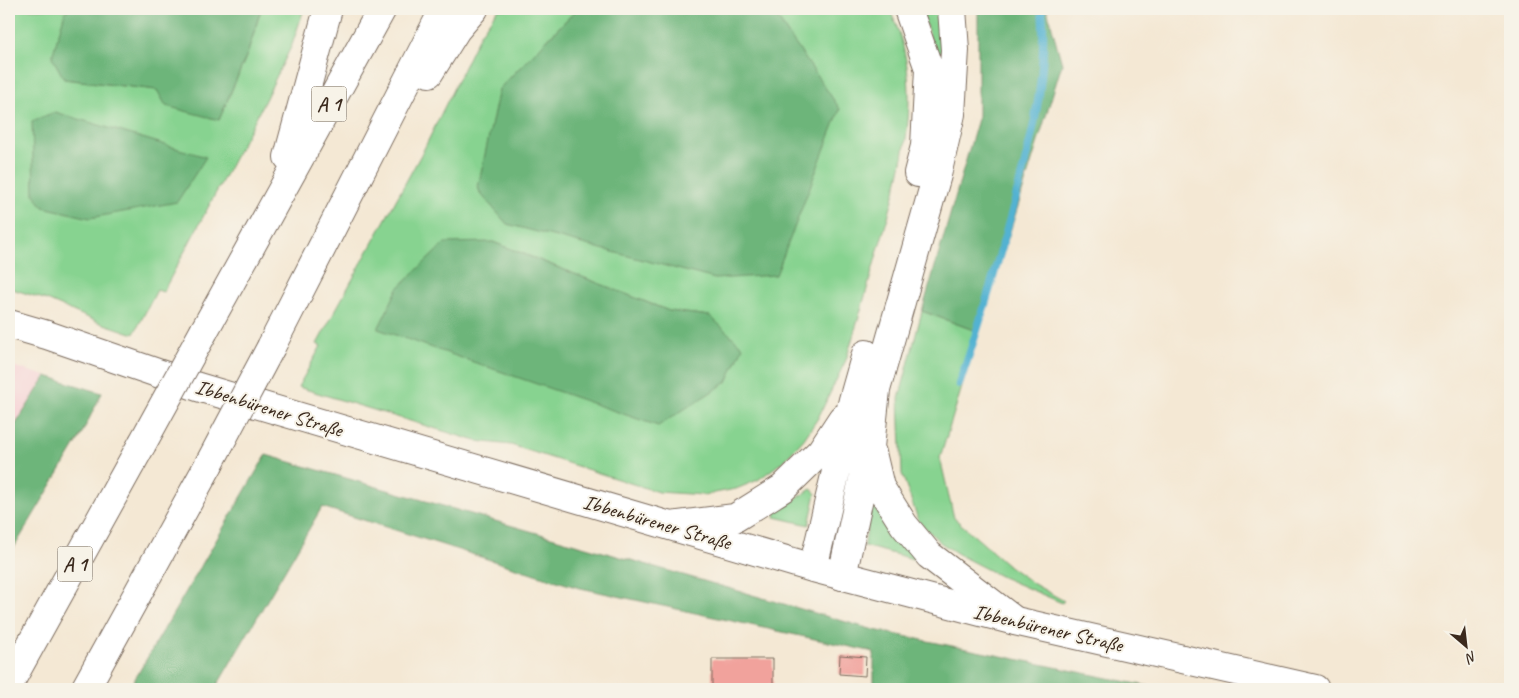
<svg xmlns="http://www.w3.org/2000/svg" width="1519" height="698" font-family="Caveat,sans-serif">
  <rect width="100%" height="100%" fill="#f7f3e8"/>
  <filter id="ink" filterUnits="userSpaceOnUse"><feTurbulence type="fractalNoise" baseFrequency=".02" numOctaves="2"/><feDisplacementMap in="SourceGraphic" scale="10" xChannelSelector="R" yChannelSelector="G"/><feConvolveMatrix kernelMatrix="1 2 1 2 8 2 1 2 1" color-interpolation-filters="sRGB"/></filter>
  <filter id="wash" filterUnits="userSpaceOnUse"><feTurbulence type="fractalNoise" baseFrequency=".0096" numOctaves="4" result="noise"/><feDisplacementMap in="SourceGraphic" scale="20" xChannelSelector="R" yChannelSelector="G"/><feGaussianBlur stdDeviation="1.12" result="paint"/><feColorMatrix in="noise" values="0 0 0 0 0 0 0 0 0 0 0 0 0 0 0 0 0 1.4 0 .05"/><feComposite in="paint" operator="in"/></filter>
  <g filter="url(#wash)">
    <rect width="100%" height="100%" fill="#f4e8d4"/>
    <!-- built -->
    <path fill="#f7cfd4" d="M9,365L46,376L9,434Z"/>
    <!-- green -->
    <path fill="#87d390" stroke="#617e57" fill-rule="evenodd" d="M9,9H69L65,12L64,79L157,90L219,120L248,52L261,9H304L292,45L260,110L163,292L157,290L134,334L98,322L47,300L9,288Z
      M498,9H577L499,89L840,110L771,9H889C928,85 902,173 878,250C868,287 857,323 846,360L818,418L804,439L785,460L758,480L736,489L704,495L658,492L511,445L476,441L298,387L321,346L317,344L424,149L480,34ZM493,242L669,311L710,316L398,288Z
      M921,9H944L945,85Z
      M922,311L979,332L940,458L954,518L1010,567L1034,584L1064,601L1062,603L1002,577L963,557L941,543L919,522L902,474L899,399Z
      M811,489L816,493L809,525L775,517L776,512Z
      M873,505L915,556L913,559L864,546L871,508Z"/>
    <!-- forest -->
    <path fill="#6db57a" stroke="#54704c" d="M69,9H261L248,52L219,120L166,106L157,90L64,79L52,57L65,12Z
      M577,9H771L840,109L776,275L715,279L507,224L480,193L478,187L499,89Z
      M978,9H1047L1062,64L979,332L922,311L978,119Z
      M55,112L206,157L177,202L90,218L43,207L34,194L32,121Z
      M493,242L669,311L710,316L743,347L727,382L658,426L378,329L398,288L445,243Z
      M46,376L102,393L79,439L9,556V435Z
      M266,455L874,630L1162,689H874V652L576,587L322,507L215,689H129Z"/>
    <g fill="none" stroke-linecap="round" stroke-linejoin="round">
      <!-- stream -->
      <path stroke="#53b2d2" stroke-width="8" d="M959,384C977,335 991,285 1005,236C1026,162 1049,86 1042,9"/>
    </g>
    <g id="blocks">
      <!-- building -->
      <path fill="#f1a29c" d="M840,655L866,657L865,676L839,674Z
        M712,659H773V689H712Z"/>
    </g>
  </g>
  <g filter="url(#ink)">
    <use href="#blocks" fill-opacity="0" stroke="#7c6c5e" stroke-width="1"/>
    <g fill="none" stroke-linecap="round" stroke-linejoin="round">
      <defs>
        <path id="secondary" d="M9,324L47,335L198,387L813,568L1015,621L1315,689"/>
        <path id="motorway" d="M908,9L929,69L925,146L918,173
          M429,73L456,30L474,9
          M288,157L328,9
          M204,331L382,9
          M271,347L444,9
          M872,453L880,487L904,525L929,555L1015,621
          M671,526L735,518L783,488L821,451L842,419
          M813,568L853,400L866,354
          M842,576L870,447L876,390L937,175L951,114L955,50L952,9
          M9,684L142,444
          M85,689L209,464"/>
      </defs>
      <!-- secondary casing -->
      <use href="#secondary" stroke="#7c6c5e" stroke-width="30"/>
      <!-- motorway casing -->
      <use href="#motorway" stroke="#7c6c5e" stroke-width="30"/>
      <!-- secondary -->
      <use href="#secondary" stroke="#fff" stroke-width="28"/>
      <!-- motorway -->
      <use href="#motorway" stroke="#fff" stroke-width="28"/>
      <defs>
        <path id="motorway-bridge" d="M142,444L204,331
          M209,464L271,347"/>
      </defs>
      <!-- motorway-bridge casing -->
      <use href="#motorway-bridge" stroke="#7c6c5e" stroke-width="30" stroke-linecap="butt"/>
      <!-- motorway-bridge -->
      <use href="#motorway-bridge" stroke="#fff" stroke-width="28"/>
    </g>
  </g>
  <g text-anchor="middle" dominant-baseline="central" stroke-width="4" stroke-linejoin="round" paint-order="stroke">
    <!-- shield labels -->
    <g fill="#f7f3e8" stroke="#73665b" stroke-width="1">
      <rect x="311.5" y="86.5" width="35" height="35" rx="4"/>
      <rect x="57.5" y="546.5" width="35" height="35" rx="4"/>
    </g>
    <g font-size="20" font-weight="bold" fill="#3b2a1e">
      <text x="329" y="104">A 1</text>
      <text x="75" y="564">A 1</text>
    </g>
    <!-- street labels -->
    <g font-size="21" fill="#3b2a1e" stroke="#f7f3e8">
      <text transform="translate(269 408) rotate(17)">Ibbenbürener Straße</text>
      <text transform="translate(657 522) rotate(16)">Ibbenbürener Straße</text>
      <text transform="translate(1048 628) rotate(13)">Ibbenbürener Straße</text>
    </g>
  </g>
  <!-- margin -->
  <rect width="1519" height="698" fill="none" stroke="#f7f3e8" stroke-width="30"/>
  <!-- north arrow -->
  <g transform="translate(1466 646) rotate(152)" stroke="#f7f3e8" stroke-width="4" paint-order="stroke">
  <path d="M0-4L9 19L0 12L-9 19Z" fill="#3b2a1e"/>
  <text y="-8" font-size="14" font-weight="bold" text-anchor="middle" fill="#3b2a1e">N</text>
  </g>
</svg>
